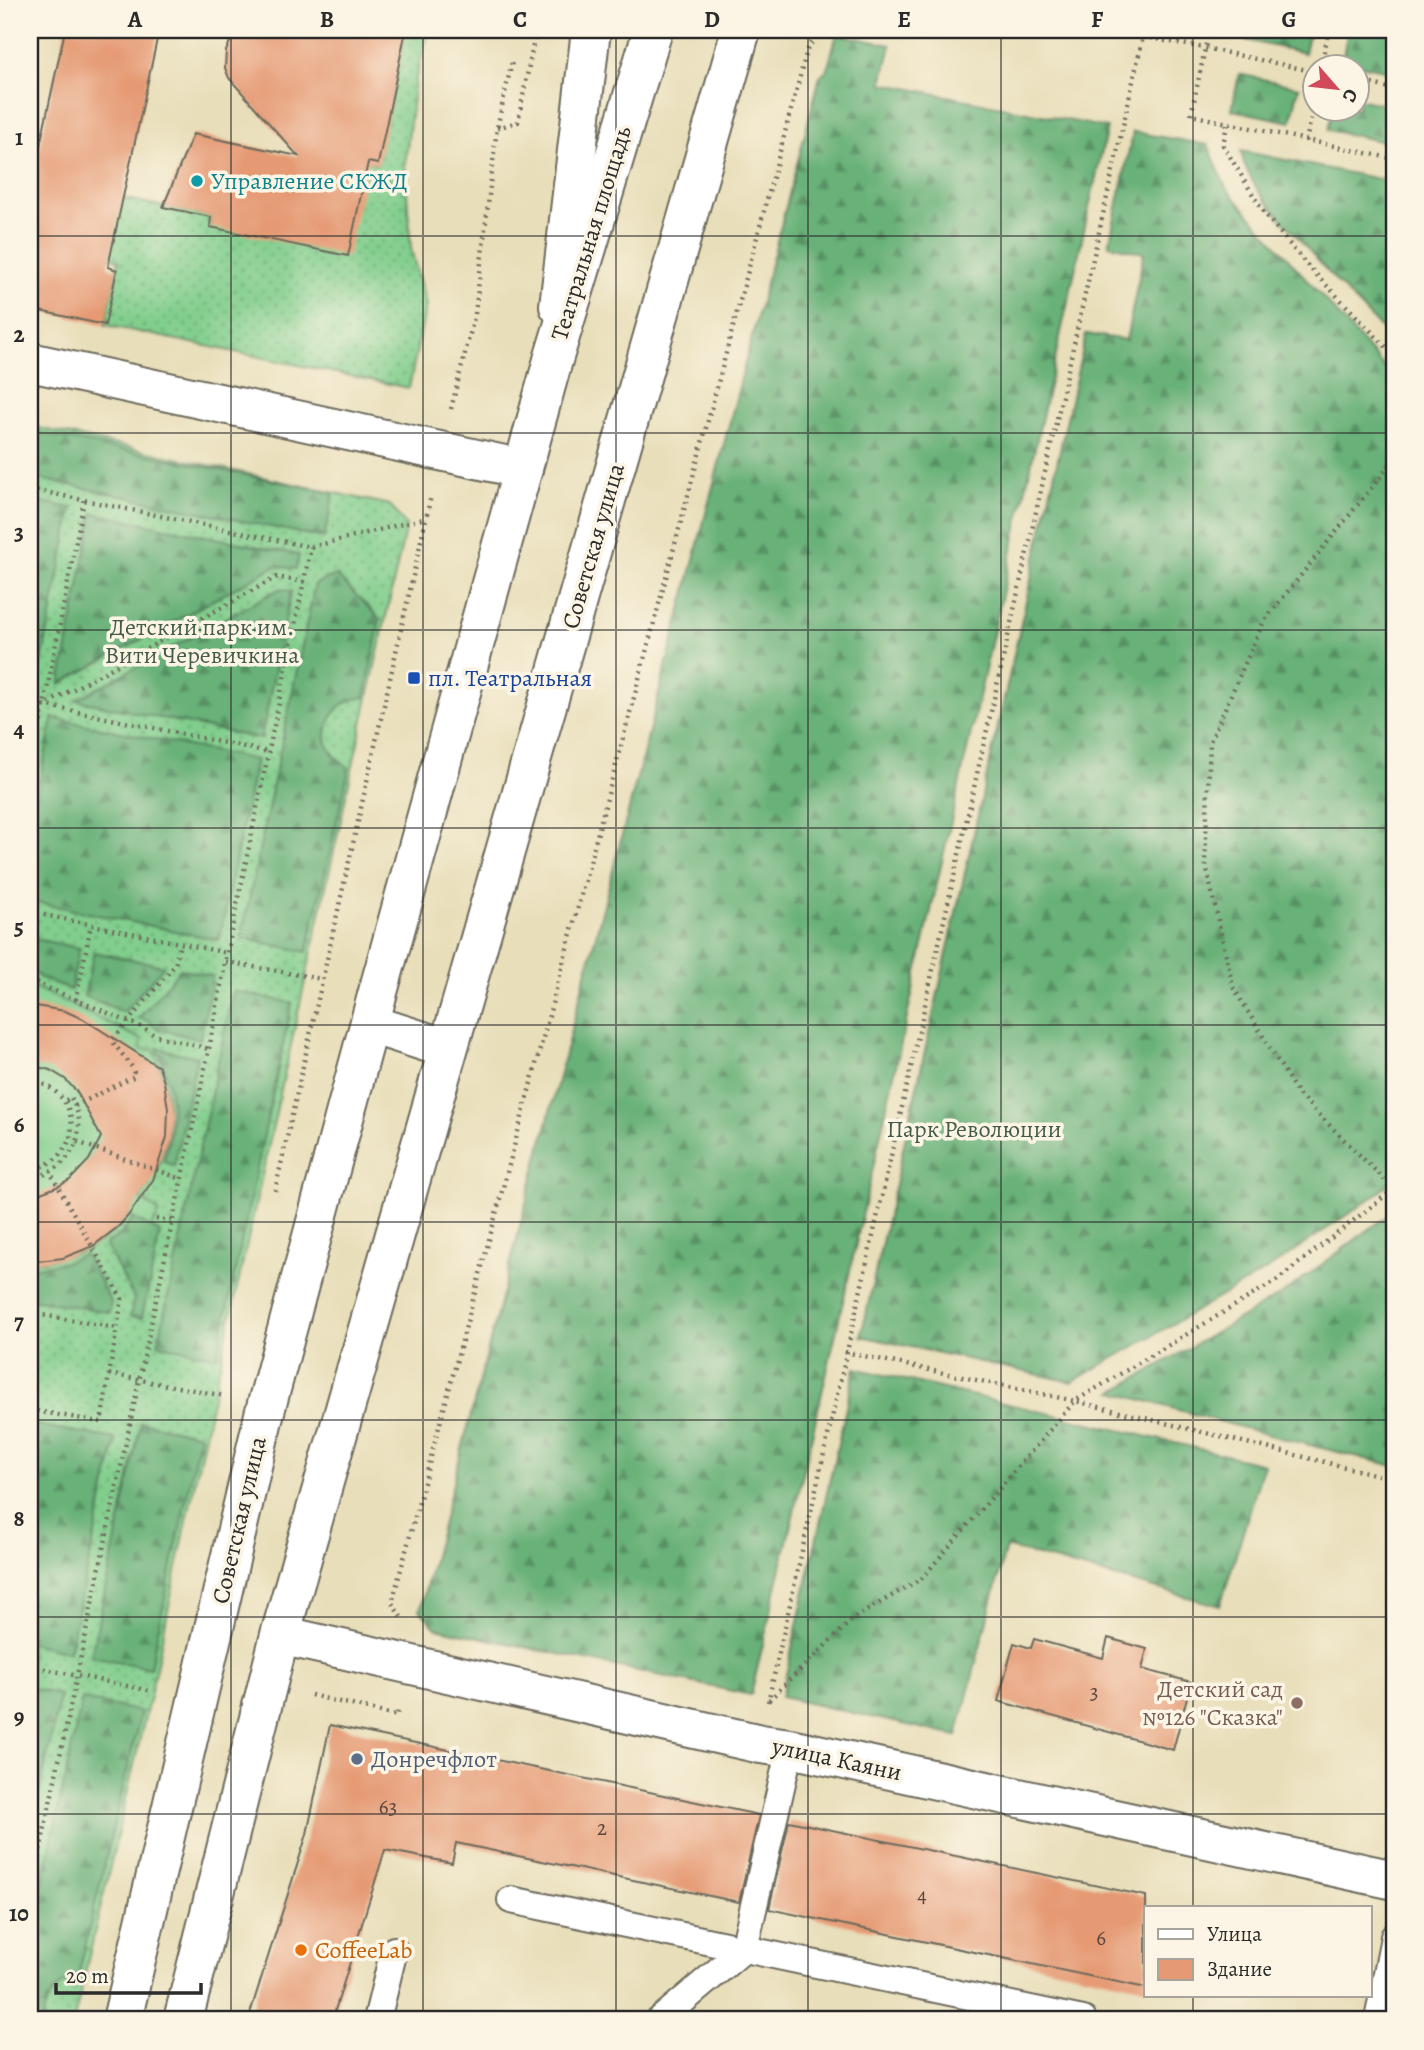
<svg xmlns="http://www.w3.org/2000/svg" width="1424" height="2050" font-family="Alegreya,serif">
  <defs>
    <pattern id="grass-dots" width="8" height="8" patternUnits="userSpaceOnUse" patternTransform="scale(1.75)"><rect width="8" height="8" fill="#81ce8d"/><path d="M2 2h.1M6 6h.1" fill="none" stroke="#6aa773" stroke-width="1.8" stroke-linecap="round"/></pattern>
    <pattern id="forest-firs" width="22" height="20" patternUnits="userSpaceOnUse" patternTransform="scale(1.75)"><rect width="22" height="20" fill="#68b178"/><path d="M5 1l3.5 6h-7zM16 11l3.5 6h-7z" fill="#569063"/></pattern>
  </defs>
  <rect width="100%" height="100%" fill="#fcf5e5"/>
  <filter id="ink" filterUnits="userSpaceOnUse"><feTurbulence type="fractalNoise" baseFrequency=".0143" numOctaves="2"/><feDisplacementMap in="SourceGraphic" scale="14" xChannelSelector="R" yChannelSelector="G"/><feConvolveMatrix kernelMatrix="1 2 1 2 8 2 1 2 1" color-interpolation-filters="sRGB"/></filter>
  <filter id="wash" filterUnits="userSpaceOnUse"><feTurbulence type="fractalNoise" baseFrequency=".00686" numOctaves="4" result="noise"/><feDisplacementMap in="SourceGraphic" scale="28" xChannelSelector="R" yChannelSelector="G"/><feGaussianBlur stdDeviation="1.57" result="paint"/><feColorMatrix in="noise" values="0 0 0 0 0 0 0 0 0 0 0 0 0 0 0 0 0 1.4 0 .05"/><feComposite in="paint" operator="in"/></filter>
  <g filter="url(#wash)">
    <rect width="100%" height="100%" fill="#e8deb9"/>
    <!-- grass -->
    <path fill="url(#grass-dots)" stroke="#567c5c" stroke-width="2" d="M406,30H429L415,81L405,165L411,249L426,305L409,388L105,325L119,260L105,256L117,197L211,217L210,227L368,162L377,164Z
      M30,426L390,505L406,526L212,1401L150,1696L74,2020H30Z"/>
    <!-- forest -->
    <path fill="url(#forest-firs)" stroke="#4a6e52" stroke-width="2" d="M1248,30H1310L1305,53L1245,40Z
      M1348,30H1372L1394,35V72L1342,61Z
      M837,34L891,45L882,83L1107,128L835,1337L751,1695L436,1628L420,1610L820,76L827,70Z
      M1239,74L1299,87L1291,122L1232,110Z
      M1358,99L1394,107V144L1328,130L1333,109L1358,108Z
      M1133,132L1208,145L1226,188L1394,378V1177L1380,1192L1267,1270L1072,1382L861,1336L1086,334L1126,340L1144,253L1109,245Z
      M1241,151L1394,182V341C1361,309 1331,276 1301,241C1279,215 1247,186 1241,151Z
      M30,431L334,493L324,538L30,477Z
      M30,500L72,508L36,692L30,691Z
      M93,513L299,555L296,569L275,566L60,684Z
      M336,575L380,619L365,697C360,698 353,699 348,701C333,708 320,732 329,748C333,757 342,762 349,768L307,952L241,938L315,584Z
      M279,589L291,591L261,739L76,700Z
      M53,718L256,760L219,940L30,901V827Z
      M30,938L79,948L71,990L41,978L30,970Z
      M94,952L164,966L124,1012L84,996Z
      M180,969L213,976L200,1039L158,1029L148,1021L139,1018Z
      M233,991L292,1003L217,1357L158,1344Z
      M157,1048L197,1057L174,1166L164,1161C176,1115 174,1092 157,1048Z
      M1394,1211V1466L1273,1436L1113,1392L1282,1294Z
      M135,1217L160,1233L142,1318L130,1316L134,1298L105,1244L120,1235Z
      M85,1254L111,1302L109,1312L30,1299V1268L66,1262Z
      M855,1368L1264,1464L1220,1606L1006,1547L957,1736L781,1697Z
      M141,1422L200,1435L150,1668L91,1656Z
      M30,1424L116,1439L69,1652L30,1643Z
      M30,1688L60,1695L30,1838Z
      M82,1699L141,1712L78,1977C56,1985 45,1997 43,2020H30V1942Z"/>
    <!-- pitch -->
    <path fill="#81ce8d" stroke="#567c5c" stroke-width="2" d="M30,985L141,1039V1049L154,1050C175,1107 176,1148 140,1198L159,1212L151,1228L128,1215C104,1249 69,1258 30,1263Z"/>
    <g id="blocks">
      <!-- building -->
      <path fill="#e59a73" d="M65,30H159L108,267L117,270L105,325L30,309V163L36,164Z
        M235,30H406L378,164L368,162L348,256L210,227L211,217L163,207L193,134L298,156L229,78L225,68L226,51Z
        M30,1005L65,1011L83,1019L159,1067L164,1082L168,1109L167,1137L153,1180L128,1216L118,1227L93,1246L63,1258L30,1262V1197L59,1186L70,1180L89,1160L101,1137L77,1092L65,1079L50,1070L30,1065Z
        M1108,1638L1147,1649L1142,1669L1191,1682L1173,1750L998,1701L1014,1643L1031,1648L1034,1639L1103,1658Z
        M330,1725L759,1815L739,1902L456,1843L452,1863L385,1850L332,2020H248L307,1834Z
        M789,1821L1146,1896V1988L769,1909Z"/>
    </g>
  </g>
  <g filter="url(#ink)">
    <use href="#blocks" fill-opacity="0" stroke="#6d6a5d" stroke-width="2"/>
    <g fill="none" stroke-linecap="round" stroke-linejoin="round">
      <defs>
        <path id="lane" d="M511,1900L1083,2020
          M377,2020L394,1950
          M660,2020L744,1949L790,1748
          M1378,2020L1394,1937"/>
        <path id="street" d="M559,306L591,30
          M30,362L523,469"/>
        <path id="secondary" d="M370,1024L448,1049
          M280,1635L761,1744L790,1748L1394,1880
          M122,2020L264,1415L378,992L553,360L653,30
          M183,2020L280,1635L741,30"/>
      </defs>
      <!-- lane casing -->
      <use href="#lane" stroke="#6d6a5d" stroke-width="30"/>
      <!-- street casing -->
      <use href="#street" stroke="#6d6a5d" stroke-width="42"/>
      <!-- secondary casing -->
      <use href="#secondary" stroke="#6d6a5d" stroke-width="42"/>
      <!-- path -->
      <path stroke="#6d6a5d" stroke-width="4.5" stroke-dasharray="2 5" stroke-linecap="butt" d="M1102,30L1205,48L1316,72
        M1209,30L1191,115L1394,159
        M1321,66L1329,30
        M1358,81L1394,89
        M1227,124L1223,145L1264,213L1306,264L1394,355
        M497,128L518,122L535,35L534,30
        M1306,141L1316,96
        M451,409L475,314L497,128L512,62
        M1394,460L1264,621L1210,742L1205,861L1233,987L1298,1094L1394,1189
        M30,489L311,547L426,518
        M30,702L268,752
        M30,713L277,577L304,582
        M30,777L84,500
        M30,912L227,953
        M226,962L322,979
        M30,979L38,984L144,1028L154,1035L209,1049
        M76,1000L91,925
        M30,1080C85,1091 86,1161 30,1169
        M75,1106L135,1076L132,1067L112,1041L175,965L180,944
        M77,1142L182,1179
        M30,1177C57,1177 80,1150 79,1124C79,1114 75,1106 71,1097L65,1101
        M275,1191L431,496
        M156,1219L173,1222
        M30,1313L117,1328
        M845,1352L1075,1401L1394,1479
        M109,1374L225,1396
        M30,1410L101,1422L122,1299L50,1172
        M401,1617L392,1603L807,50L820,30
        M30,1666L152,1691
        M311,1695L397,1716L398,1709
        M769,1700L854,1618L922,1578L1075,1401L1276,1281L1394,1189
        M768,1702L1143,37
        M30,1898L209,1049L227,953L311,547"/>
      <!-- lane -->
      <use href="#lane" stroke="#fff" stroke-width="26"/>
      <!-- street -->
      <use href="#street" stroke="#fff" stroke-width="38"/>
      <!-- secondary -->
      <use href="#secondary" stroke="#fff" stroke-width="38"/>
    </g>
  </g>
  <!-- grid -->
  <path fill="none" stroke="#2b2b2b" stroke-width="2" stroke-opacity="0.55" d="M231,30V2020M423,30V2020M616,30V2020M808,30V2020M1001,30V2020M1193,30V1908M30,236H1394M30,433H1394M30,630H1394M30,828H1394M30,1025H1394M30,1222H1394M30,1420H1394M30,1617H1394M30,1814H1394M1193,1996V2020"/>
  <!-- markers -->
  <circle fill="#0f9aa8" stroke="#fcf5e5" stroke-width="2.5" cx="197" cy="181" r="7"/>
  <rect fill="#1a4fb4" stroke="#fcf5e5" stroke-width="2.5" x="407" y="671" width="14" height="14" rx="3.5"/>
  <circle fill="#8d6e63" stroke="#fcf5e5" stroke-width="2.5" cx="1297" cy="1703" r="7"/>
  <circle fill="#5c6f8a" stroke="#fcf5e5" stroke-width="2.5" cx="357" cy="1759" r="7"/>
  <circle fill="#e8710a" stroke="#fcf5e5" stroke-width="2.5" cx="301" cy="1950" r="7"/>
  <g text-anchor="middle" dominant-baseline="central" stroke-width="7" stroke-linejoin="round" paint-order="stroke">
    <!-- number labels -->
    <g font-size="21" fill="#5a473d">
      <text x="1094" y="1692">3</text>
      <text x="388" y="1807">63</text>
      <text x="602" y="1828">2</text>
      <text x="922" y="1895">4</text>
      <text x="1101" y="1938">6</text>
    </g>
    <!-- culture labels -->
    <g font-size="24" fill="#0d838f" stroke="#fcf5e5" text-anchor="start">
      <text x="211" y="181">Управление СКЖД</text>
    </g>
    <!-- street labels -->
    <g font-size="24" fill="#2b2b2b" stroke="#fcf5e5">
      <text transform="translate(591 233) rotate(-73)">Театральная площадь</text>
      <text transform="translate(593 546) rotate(-74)">Советская улица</text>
      <text transform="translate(239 1520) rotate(-77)">Советская улица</text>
      <text transform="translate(837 1759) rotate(12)">улица Каяни</text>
    </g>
    <!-- park labels -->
    <g font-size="24" fill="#455c48" stroke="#fcf5e5">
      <text x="202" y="627">Детский парк им.<tspan x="202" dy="28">Вити Черевичкина</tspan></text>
      <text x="974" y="1129">Парк Революции</text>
    </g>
    <!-- transit labels -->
    <g font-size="24" fill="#164399" stroke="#fcf5e5" text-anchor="start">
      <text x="428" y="678">пл. Театральная</text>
    </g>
    <!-- education labels -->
    <g font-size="24" fill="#785e54" stroke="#fcf5e5" text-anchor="end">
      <text x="1283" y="1689">Детский сад<tspan x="1283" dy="28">№126 "Сказка"</tspan></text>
    </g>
    <!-- service labels -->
    <g font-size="24" fill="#4e5e75" stroke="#fcf5e5" text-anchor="start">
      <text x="371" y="1759">Донречфлот</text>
    </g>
    <!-- food labels -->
    <g font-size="24" fill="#c56008" stroke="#fcf5e5" text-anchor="start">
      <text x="315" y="1950">CoffeeLab</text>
    </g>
  </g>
  <!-- margin -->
  <rect width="1424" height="2050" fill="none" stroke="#fcf5e5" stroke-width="77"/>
  <!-- legend -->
  <rect x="1144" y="1906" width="228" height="91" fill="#fcf5e5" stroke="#a8a49b" stroke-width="2"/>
  <rect x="1158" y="1929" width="35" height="10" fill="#ffffff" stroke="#a8a49b" stroke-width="2"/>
  <text x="1207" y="1941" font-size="21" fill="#2b2b2b">Улица</text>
  <rect x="1158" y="1959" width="35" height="21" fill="#e59a73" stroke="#a8a49b" stroke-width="2"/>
  <text x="1207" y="1976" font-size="21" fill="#2b2b2b">Здание</text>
  <!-- north arrow -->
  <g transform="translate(1336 88) rotate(118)"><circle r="33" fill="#fcf5e5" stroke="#a8a49b" stroke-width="2"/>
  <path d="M0-5L12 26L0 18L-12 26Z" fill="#d1495b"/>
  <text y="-10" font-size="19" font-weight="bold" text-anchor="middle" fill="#2b2b2b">С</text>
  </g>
  <!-- scale -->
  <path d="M56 1983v10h145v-10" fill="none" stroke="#2b2b2b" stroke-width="3.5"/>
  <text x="66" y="1983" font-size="21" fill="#2b2b2b" stroke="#fcf5e5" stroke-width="5" paint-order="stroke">20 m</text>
  <rect x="38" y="38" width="1348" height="1973" fill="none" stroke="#2b2b2b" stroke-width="2.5"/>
  <g font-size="23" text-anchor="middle" font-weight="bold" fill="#2b2b2b">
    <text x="135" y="27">A</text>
    <text x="327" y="27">B</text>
    <text x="520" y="27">C</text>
    <text x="712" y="27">D</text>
    <text x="904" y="27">E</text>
    <text x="1097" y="27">F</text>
    <text x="1289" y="27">G</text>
    <text x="19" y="145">1</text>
    <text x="19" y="342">2</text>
    <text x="19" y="540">3</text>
    <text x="19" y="737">4</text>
    <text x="19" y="934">5</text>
    <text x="19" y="1132">6</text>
    <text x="19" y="1329">7</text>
    <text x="19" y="1526">8</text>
    <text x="19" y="1724">9</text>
    <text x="19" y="1921">10</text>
  </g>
</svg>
